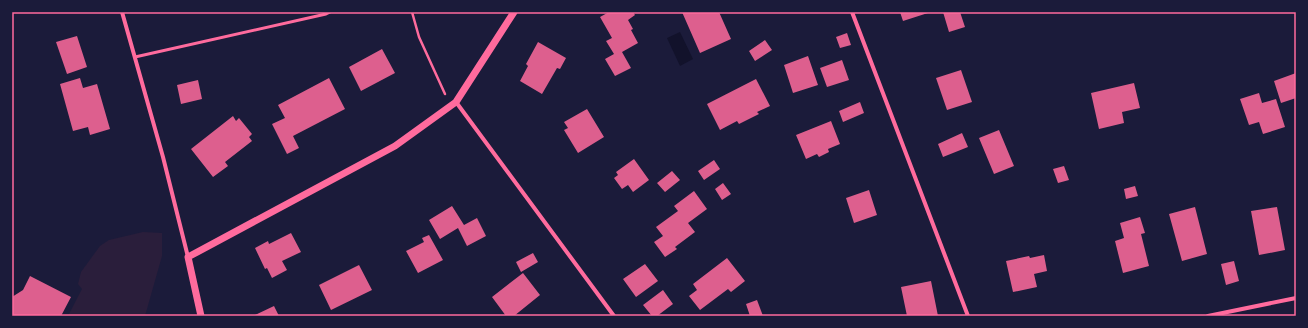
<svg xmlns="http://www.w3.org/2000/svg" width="1308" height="328" font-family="'Public Sans',sans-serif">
  <rect width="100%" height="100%" fill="#1b1b3a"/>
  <!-- green -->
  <path fill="#2a1e3b" d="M143,232L162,233V256L145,316H68L82,289L78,284L81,272L100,246L109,240Z"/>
  <!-- water -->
  <path fill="#12122b" d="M680,32L693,59L680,66L667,38Z"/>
  <!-- building -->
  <path fill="#dd5f8e" d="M609,12H633L635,15L628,20L633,29L631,30L638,43L622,52L631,68L615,76L605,59L614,54L606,41L612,38L600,17Z
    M682,12H719L731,39L700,53Z
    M900,12H931L903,21Z
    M943,12H960L965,27L949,32Z
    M847,33L851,45L840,48L836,37Z
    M77,36L87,67L67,74L56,42Z
    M765,40L772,50L755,61L749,51Z
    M538,42L566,58L560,69L557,68L542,94L520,81L528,66L526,64Z
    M382,49L395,73L361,91L349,67Z
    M808,56L818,85L793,93L784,65Z
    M842,60L849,80L827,87L820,68Z
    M961,70L972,102L947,110L936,78Z
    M1296,73V98L1281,103L1274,81Z
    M80,78L83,88L97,84L110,129L90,135L88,127L73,131L60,84Z
    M329,78L345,109L293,136L299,148L287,154L272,124L285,118L278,105Z
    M756,79L770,106L757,112L759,114L739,124L737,121L720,130L707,104Z
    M198,80L202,99L181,104L177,85Z
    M1134,83L1140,108L1122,112L1124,123L1099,129L1091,93Z
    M1259,93L1262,103L1276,99L1285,127L1263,134L1259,122L1249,125L1240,99Z
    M860,102L864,113L843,122L839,111Z
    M587,109L604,137L578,153L564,130L568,128L564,122Z
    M233,116L236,121L239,118L252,134L249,137L252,141L225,162L228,166L213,177L191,149Z
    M831,121L840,144L828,149L829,152L819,157L817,154L806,159L796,135Z
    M999,130L1014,166L994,174L979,138Z
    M962,133L968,147L943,157L938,144Z
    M634,159L649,180L633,192L628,185L622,189L614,178L618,175L616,172Z
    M714,160L720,169L704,180L698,171Z
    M1064,166L1069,180L1058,183L1053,169Z
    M672,171L680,180L665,192L657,183Z
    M723,183L731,194L722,200L715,189Z
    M1135,186L1138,196L1126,199L1124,189Z
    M869,190L877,215L854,223L846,198Z
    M694,191L707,209L688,223L695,232L675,247L677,249L665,257L654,242L663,236L656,227L678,211L674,206Z
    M452,206L464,225L477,218L486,236L467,246L458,228L440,239L429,220Z
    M1195,207L1207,254L1182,261L1169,214Z
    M1277,207L1285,250L1259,255L1251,211Z
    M1140,217L1145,233L1141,234L1149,266L1123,273L1115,241L1124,238L1120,223Z
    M291,233L301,252L282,261L287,270L272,278L267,268L265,269L255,248L268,241L269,244Z
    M429,235L443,260L418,273L406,251L424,242L422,238Z
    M533,253L538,262L521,272L516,262Z
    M1044,255L1047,271L1034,274L1037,287L1013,292L1006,261L1029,256L1030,258Z
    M727,258L745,281L731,292L728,289L700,310L689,296L697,290L693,284Z
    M1234,261L1239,281L1226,285L1221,264Z
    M645,264L658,281L636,297L623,279Z
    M359,265L372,290L331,310L319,285Z
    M523,273L540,295L514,316H506L492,297Z
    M30,276L71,297L61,316H12V297L23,290Z
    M931,281L938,316H907L901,287Z
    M663,290L673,304L657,316H652L643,305Z
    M757,300L763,316H750L746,304Z
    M274,306L279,316H253Z"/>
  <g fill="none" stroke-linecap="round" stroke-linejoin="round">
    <!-- path -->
    <path stroke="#ff6b9d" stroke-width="2.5" d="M412,12L419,37L445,94"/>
    <!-- service -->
    <path stroke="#ff6b9d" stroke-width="3" d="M135,57L326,14L330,12"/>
    <!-- minor -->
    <path stroke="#ff6b9d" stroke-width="4" d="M122,12L163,157L188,257
      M852,12L968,316
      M456,102L614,316
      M1208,316L1296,298"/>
    <!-- tertiary -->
    <path stroke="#ff6b9d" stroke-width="7" d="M201,316L188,257L395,146L456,102L514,12"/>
  </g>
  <!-- border -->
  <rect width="1308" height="328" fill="none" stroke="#1b1b3a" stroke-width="26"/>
  <rect x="13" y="13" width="1282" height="302" fill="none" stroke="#ff6b9d" stroke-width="1.5"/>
</svg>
